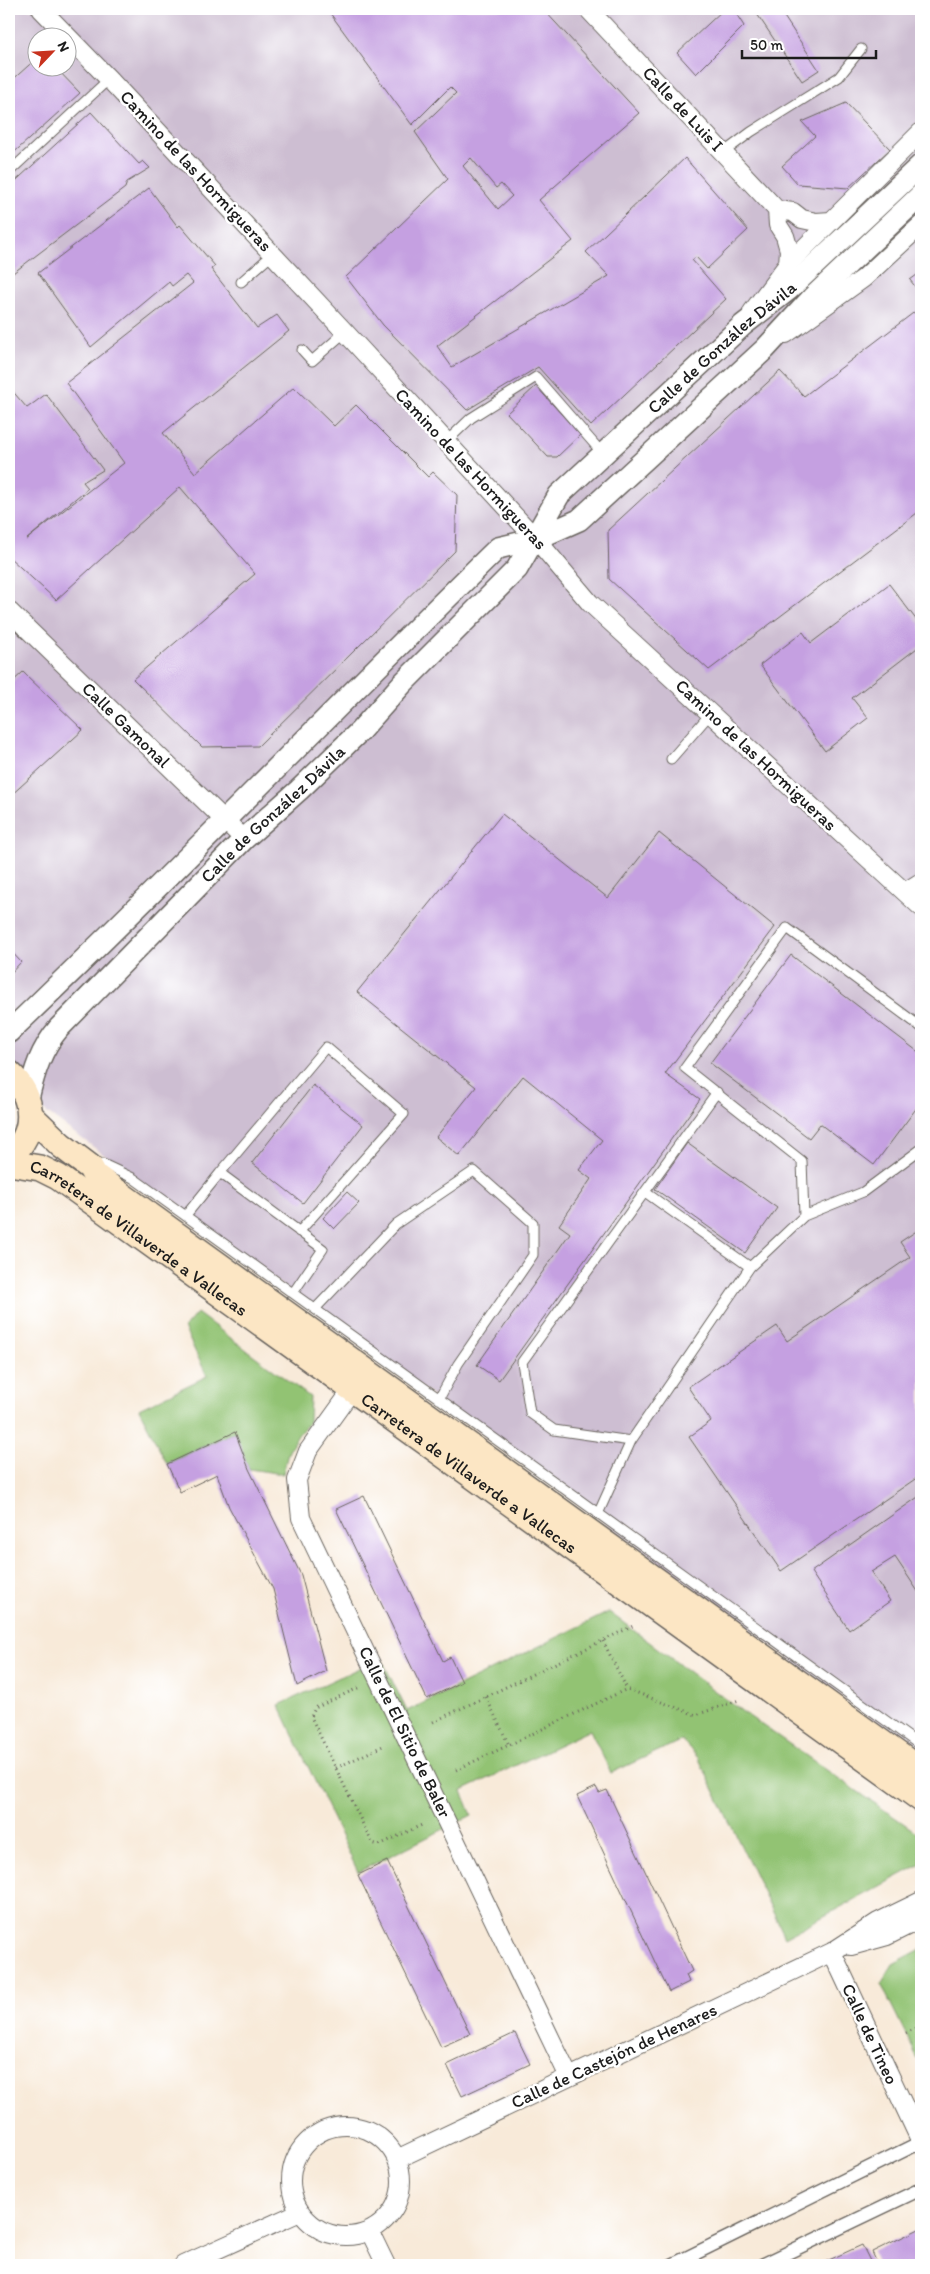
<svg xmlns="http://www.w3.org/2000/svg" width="930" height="2274" font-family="Itim,sans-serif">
  <rect width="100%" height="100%" fill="#fff"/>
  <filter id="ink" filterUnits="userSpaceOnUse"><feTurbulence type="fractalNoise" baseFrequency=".02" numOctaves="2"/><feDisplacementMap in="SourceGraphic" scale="10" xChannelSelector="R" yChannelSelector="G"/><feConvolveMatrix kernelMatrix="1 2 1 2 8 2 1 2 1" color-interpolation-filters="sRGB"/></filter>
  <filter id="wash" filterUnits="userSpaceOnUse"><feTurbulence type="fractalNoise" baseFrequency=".0096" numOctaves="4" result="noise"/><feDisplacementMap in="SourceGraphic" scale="20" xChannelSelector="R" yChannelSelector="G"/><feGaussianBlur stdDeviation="1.12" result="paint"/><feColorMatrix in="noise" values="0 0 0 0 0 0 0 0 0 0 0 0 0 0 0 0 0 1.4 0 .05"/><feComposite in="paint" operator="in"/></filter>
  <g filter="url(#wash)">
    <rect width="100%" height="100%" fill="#f8ead9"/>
    <!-- industrial -->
    <path fill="#cdbed2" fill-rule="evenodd" d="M9,9H921V1755L9,1085ZM38,38H68V68H38Z"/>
    <!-- green -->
    <path fill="#92c373" stroke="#577048" d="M197,1313L310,1397L309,1422L298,1435L288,1453L283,1474L249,1469L234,1432L167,1464L139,1409L207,1376L184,1328Z
      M609,1612L743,1712L919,1834L921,1864L785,1937L699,1759L682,1740L611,1773L590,1730L462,1791L472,1815L358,1872L279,1705L381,1658L407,1711Z
      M921,1949V2065L881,1984L893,1964Z"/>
    <g id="blocks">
      <!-- building -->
      <path fill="#c5a0e1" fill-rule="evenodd" d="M327,9H543L639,113L539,200L573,241L437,346L452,367L609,276L586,252L685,158L748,230L707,269L696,257L692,260L726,299L591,426L538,367L467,410L383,325L346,277L448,179L415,132L456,93L450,87L412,125ZM471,158L496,188L501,184L512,196L498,209L463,166Z
        M724,9H733L744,26L696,74L677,53Z
        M765,9H779L819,70L802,81L757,14Z
        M38,57V68H56L80,93L9,157V83Z
        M846,103L890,149L848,188L798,184L782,166L815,136L802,122Z
        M91,112L139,164L143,161L150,168L127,182L125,188L9,276V187Z
        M149,188L178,227L180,225L215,266L211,269L257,328L277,315L289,331L163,433L195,473L294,387L334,426L356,405L428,477L433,472L457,495L455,551L258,746L202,747L133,679L255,574L180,487L56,600L9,557V387L27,408L46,394L103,470L83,482L88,488L26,540L124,463L66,383L193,283L186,275L172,286L169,282L91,347L38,273Z
        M921,272V294L910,280Z
        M921,307V510L709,670L609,579L608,530L780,371L804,396Z
        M536,386L580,435L557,457H548L507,413Z
        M889,584L921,626V645L852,698L868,718L825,751L760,665L803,632L811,643Z
        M23,672L83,730L9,797V685Z
        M502,814L608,898L659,833L775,927L665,1074L700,1099L499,1380L477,1365L570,1233L559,1225L591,1179L579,1170L602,1140L523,1076L459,1156L436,1137L476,1087L357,992Z
        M9,949L21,962L9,975Z
        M791,955L921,1054V1102L874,1165L820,1124L809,1138L710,1063Z
        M313,1085L363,1125L303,1203L252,1163Z
        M687,1143L777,1208L745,1253L655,1189Z
        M347,1192L359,1203L334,1229L323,1218Z
        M921,1228V1475L781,1571L689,1437L711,1421L688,1387L777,1326L787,1341L910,1257L900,1242Z
        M235,1432L249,1469L301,1575L326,1671L297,1686L273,1589L229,1507L217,1474L180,1492L167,1464Z
        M921,1495V1596L895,1557L871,1572L890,1601L849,1630L811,1572Z
        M364,1496L443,1661L450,1657L462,1682L427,1699L336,1509Z
        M596,1787L599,1793L607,1790L692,1971L686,1975L689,1982L669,1992L577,1796Z
        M387,1861L470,2034L441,2047L358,1875Z
        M515,2033L530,2064L462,2096L447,2065Z
        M921,2228V2265H878L872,2252Z
        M862,2245L872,2265H818Z"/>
    </g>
  </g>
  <g filter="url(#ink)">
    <use href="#blocks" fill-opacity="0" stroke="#69645e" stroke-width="1"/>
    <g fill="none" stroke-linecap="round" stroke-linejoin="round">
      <defs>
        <path id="service" d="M723,153L751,132L839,77L861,49
          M9,172L109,79
          M241,282L273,254
          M302,350L312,361L345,332
          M446,442L471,418L536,377L603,454
          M671,759L711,713
          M93,1166L103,1164L133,1178L921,1746
          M645,1192L750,1267
          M186,1215L220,1173
          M804,1216L802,1161L685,1068L787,928L921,1027
          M293,1293L323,1249L220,1173L326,1047L404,1114L299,1232
          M315,1309L396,1224L474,1171L533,1223V1255L458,1364L439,1399
          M631,1441L554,1430L530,1413L522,1362L717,1092
          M598,1514L631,1441L750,1267L804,1216L863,1192L921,1149"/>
        <path id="pedestrian" d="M672,2265L921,2142
          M762,2265L921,2189"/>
        <path id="minor" d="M41,9L109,79L345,332L536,539L590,603L921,907
          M588,9L777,210L793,212L802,219L816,222L831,221
          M788,264L921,132
          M752,312L788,264L789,250L785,236L778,225L777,210
          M786,334L864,278L921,225
          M9,611L244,839
          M905,892L921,882
          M352,1390L308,1451L297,1480L301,1518L569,2077
          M851,1946L887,1936L921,1919
          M832,1952L921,2142
          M291 2181a55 55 0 1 1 110 0a55 55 0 1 1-110 0Z
          M397,2159L832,1952L878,1922L921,1901
          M370,2232L386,2265
          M183,2265L300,2212"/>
        <g id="tertiary">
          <path d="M9,1032C175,874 334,708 498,548L536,539L579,520L765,349L812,298L921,195"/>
          <path id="s1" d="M28,1099C34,1072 41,1049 59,1028L244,839L299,790L360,731L402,684L517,569L559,495L743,325L788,290L921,165"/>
        </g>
        <g id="secondary">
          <path d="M9,1073C35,1096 38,1134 9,1156"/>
          <path d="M31,1116L61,1145L90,1167L95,1176L921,1771"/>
          <path id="s2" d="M9,1163L40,1168L58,1177L921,1799"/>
        </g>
      </defs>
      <!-- service casing -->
      <use href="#service" stroke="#69645e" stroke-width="11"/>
      <!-- pedestrian casing -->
      <use href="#pedestrian" stroke="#69645e" stroke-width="15"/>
      <!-- minor casing -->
      <use href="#minor" stroke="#69645e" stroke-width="20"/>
      <!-- tertiary casing -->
      <use href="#tertiary" stroke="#69645e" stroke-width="24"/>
      <!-- secondary casing -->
      <use href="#secondary" stroke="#69645e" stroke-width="28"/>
      <!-- path -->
      <path stroke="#69645e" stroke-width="3" stroke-dasharray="1 4" stroke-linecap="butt" d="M603,1641L627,1689L696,1715L739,1700
        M358,1688L315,1708L311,1717L372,1843L379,1845L424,1824
        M486,1697L509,1745
        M433,1722L635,1625
        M336,1768L385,1745
        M456,1770L627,1689
        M906,2033L921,2026"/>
      <!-- service -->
      <use href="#service" stroke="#fff" stroke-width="9"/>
      <!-- pedestrian -->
      <use href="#pedestrian" stroke="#fff" stroke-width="12"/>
      <!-- minor -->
      <use href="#minor" stroke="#fff" stroke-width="18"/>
      <!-- tertiary -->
      <use href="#tertiary" stroke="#fff" stroke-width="21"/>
      <!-- secondary -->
      <use href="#secondary" stroke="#fce6c4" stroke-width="25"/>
    </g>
  </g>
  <g text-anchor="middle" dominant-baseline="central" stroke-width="5" stroke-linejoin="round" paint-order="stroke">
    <!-- street labels -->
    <g font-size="18" fill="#1c1c1c" stroke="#fff">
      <text transform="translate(683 109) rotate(47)">Calle de Luis I</text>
      <text transform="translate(196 171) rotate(47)">Camino de las Hormigueras</text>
      <text stroke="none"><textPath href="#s1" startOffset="1032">Calle de González Dávila</textPath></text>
      <text transform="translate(471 469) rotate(47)">Camino de las Hormigueras</text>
      <text transform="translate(126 725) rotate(44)">Calle Gamonal</text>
      <text transform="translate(756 755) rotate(43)">Camino de las Hormigueras</text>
      <text stroke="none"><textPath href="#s1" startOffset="381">Calle de González Dávila</textPath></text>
      <text stroke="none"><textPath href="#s2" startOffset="152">Carretera de Villaverde a Vallecas</textPath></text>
      <text stroke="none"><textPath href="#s2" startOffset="558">Carretera de Villaverde a Vallecas</textPath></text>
      <text transform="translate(405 1732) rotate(64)">Calle de El Sitio de Baler</text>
      <text transform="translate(870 2034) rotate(65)">Calle de Tineo</text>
      <text transform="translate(614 2056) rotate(-25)">Calle de Castejón de Henares</text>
    </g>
  </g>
  <!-- margin -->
  <rect width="930" height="2274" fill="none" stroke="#fff" stroke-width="30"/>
  <!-- north arrow -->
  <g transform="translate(52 52) rotate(65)"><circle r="24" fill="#ffffff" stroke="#a4a4a4"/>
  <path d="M0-4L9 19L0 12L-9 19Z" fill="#c8321e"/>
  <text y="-8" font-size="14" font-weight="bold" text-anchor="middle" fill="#1c1c1c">N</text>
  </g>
  <!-- scale -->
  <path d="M742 50v8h134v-8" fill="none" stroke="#1c1c1c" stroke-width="2.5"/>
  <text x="750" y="50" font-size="15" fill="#1c1c1c" stroke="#ffffff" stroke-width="4" paint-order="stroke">50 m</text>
</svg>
